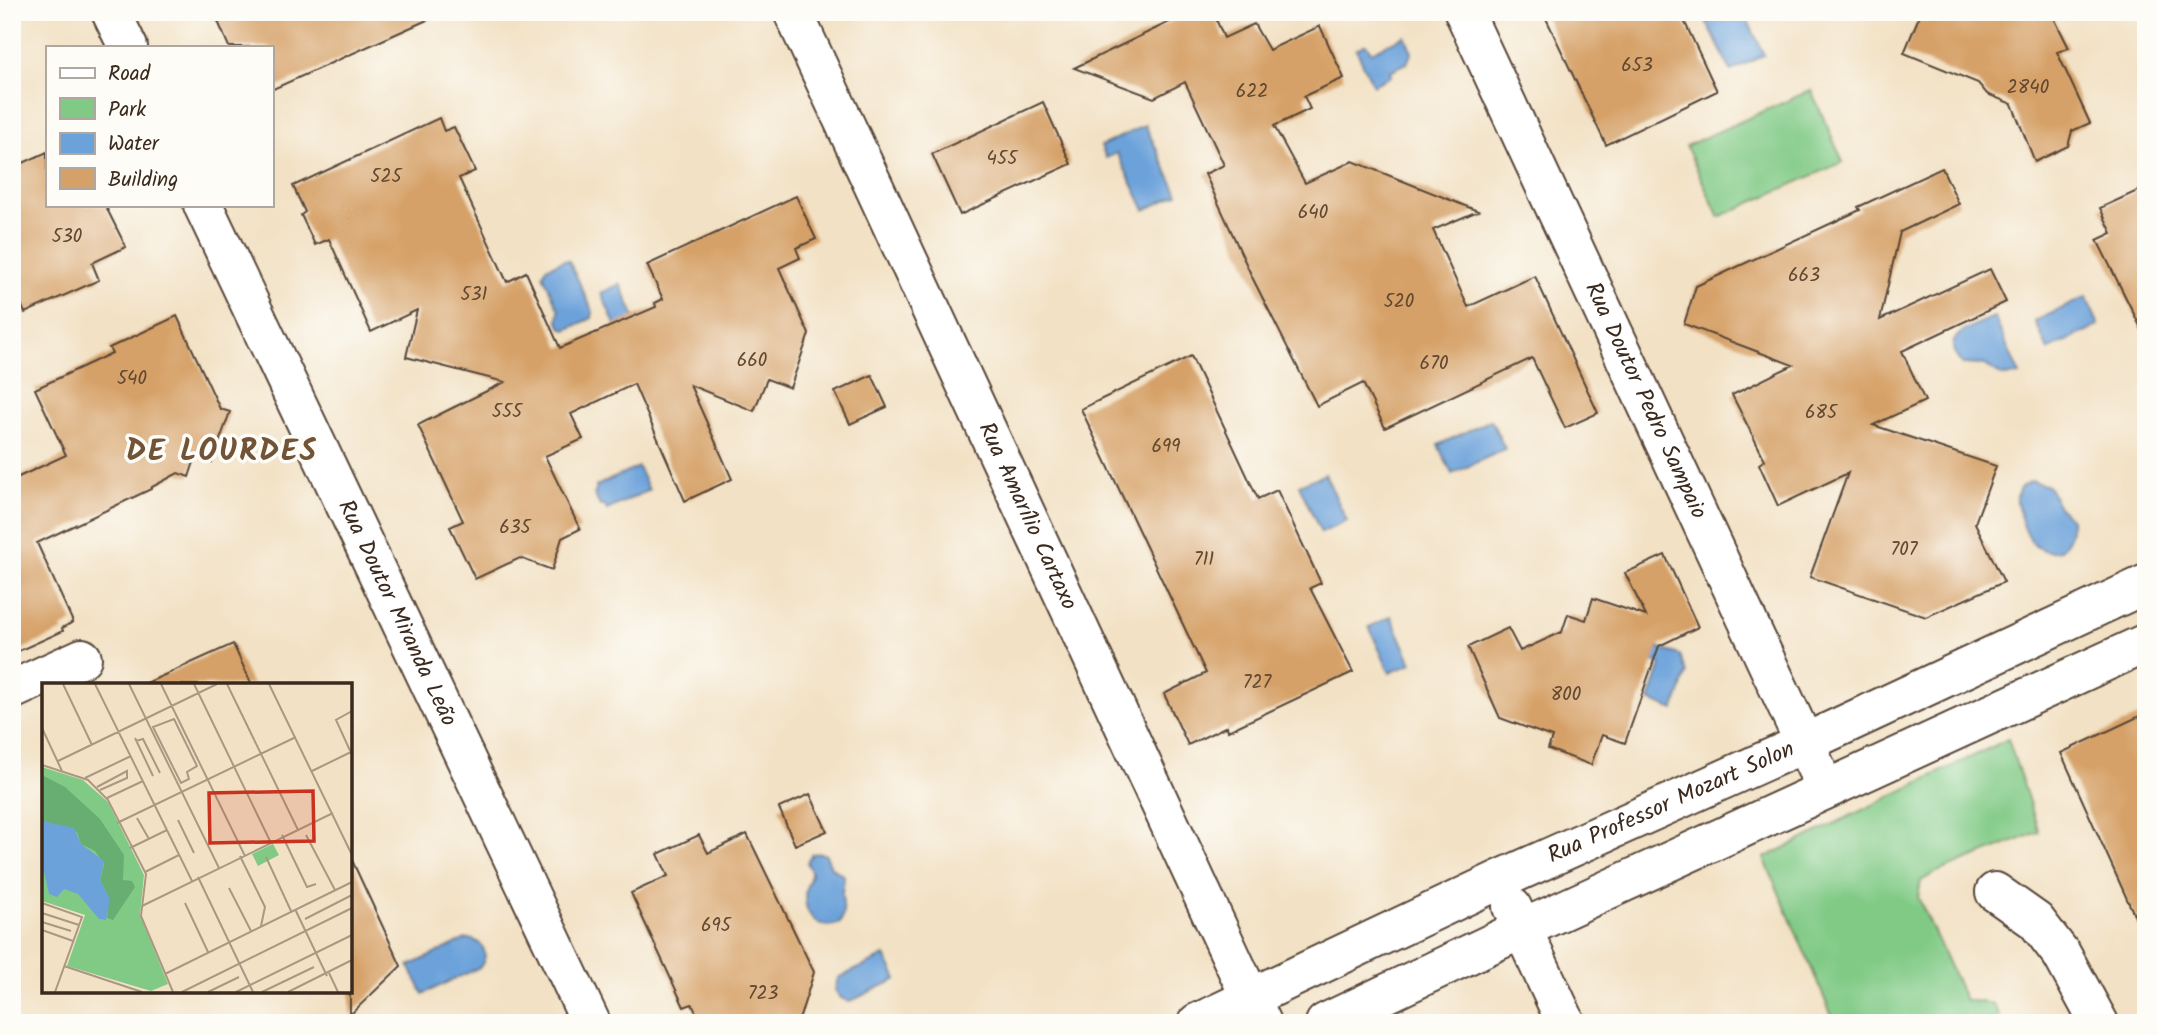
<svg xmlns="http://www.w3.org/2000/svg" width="2158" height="1035" font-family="Kalam,sans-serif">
  <rect width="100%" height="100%" fill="#fdfcf7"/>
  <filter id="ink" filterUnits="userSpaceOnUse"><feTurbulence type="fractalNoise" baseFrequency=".0143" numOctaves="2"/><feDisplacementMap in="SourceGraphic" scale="14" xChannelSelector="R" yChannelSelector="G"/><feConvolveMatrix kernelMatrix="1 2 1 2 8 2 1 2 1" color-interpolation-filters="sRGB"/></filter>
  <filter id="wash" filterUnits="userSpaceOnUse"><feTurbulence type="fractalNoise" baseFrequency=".00686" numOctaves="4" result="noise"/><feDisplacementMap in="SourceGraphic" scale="28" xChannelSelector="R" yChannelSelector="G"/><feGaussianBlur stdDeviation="1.57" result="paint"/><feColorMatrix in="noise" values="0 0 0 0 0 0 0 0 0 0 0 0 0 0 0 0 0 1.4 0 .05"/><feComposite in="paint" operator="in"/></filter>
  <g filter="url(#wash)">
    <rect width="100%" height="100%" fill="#f2e1c4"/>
    <!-- green -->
    <path fill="#81ca86" stroke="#5e7a52" stroke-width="2" d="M1811,90L1843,162L1719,217L1686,146Z
      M2008,739L2039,832L1937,872L1921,881L1918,897L1965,1000L1993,1004L1999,1016L1986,1023H1835L1764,858Z"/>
    <!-- water -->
    <path fill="#6ca2da" stroke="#54667c" stroke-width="2" d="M1744,12L1764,55L1731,71L1702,13Z
      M1405,36L1412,52L1407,63L1390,71L1391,76L1373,85L1356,49L1366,44L1371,52Z
      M1145,125L1178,194L1145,210L1117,153L1106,158L1101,146Z
      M564,260L569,261L593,312L592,318L566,330L562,328L558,321L559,310L543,275L546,268Z
      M620,284L647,344L628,353L601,293Z
      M2086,297L2099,325L2048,350L2035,321Z
      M1994,317L2020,375L2002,376L1985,365L1962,364C1936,336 1973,326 1994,317Z
      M1491,420L1505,449L1452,474L1438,445Z
      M638,467L649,490L607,510L605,506H600L594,494L596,492V486Z
      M1325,474L1347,521L1321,533L1299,485Z
      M2033,481L2048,486L2059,507L2071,519C2072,533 2069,541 2060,550C2035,556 2028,539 2021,519C2019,510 2014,499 2019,490C2021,485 2027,483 2033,481Z
      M1391,616L1412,663L1390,673L1369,627Z
      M1651,646L1680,655L1687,673L1674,710L1649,700L1661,665L1647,659Z
      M820,853L826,855L831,867L844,876C844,882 842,889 842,894C843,906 845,912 840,923C816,933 802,912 806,889C807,884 811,878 811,873C811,870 808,865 807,862L812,854Z
      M466,939C483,939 490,954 480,967L423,994L409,966Z
      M885,956L897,979L849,1002L841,998L835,990L838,978Z"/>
    <g id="blocks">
      <!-- building -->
      <path fill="#d6a168" d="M214,12H445L271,90V47H229Z
        M1190,12H1213L1224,38L1254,24L1269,50L1320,26L1344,78L1304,96L1310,109L1274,126L1305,183L1353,161L1478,211L1433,230L1468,307L1535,276L1598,413L1565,428L1532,358L1385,428L1363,383L1317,406L1253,279L1205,174L1224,165L1185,82L1154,98L1074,68Z
        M1543,12H1680L1717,91L1606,145Z
        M1921,12H1938L1946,15L1953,12H2051L2069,48L2057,52L2090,123L2072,131L2068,146L2035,162L2012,104L1987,94L1978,83L1904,53Z
        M1043,102L1071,164L960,215L932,154Z
        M439,118L444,131L454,127L475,171L459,178L507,282L526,272L560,348L656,307L655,303L663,299L647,265L796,196L816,239L796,248L800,258L779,268L809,334L790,388L767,379L754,411L690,385L732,479L685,501L634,384L571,414L583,439L545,456L580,529L562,538L552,570L520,558L475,579L450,527L463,521L418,425L505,382L406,357L417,310L371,332L329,239L315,245L301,215L305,212L293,186Z
        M47,152V205H105L126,247L92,263L99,280L25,313L12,284V168Z
        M1942,168L1959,204L1900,232L1880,320L1990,269L2006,302L1902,351L1925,401L1873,425L1996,466L1975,523L2004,582L1926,617L1810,577L1848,473L1778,506L1759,464L1765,460L1732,395L1793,365L1684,324L1696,286L1860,210L1858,207Z
        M2146,187V338L2097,240L2112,233L2100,208Z
        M177,316L220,409L230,412L212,462L196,456L189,477L178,473L152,487L151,489L37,543L73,622L62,628L63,631L12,654V480L66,455L35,389L112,353L109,348Z
        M1191,356L1258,499L1277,490L1321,583L1310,588L1353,672L1228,731L1227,726L1188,745L1164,694L1206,673L1081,409Z
        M872,375L887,407L850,424L835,392Z
        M1665,555L1698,627L1659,646L1625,743L1602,735L1591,765L1548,749L1552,737L1500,718L1468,647L1508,628L1520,651L1562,632L1568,614L1586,620L1593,598L1646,616L1625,573Z
        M233,644L252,685H142Z
        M2146,713V941L2061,753Z
        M810,794L827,831L795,845L779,808Z
        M747,834L814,972L798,1023H701L692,1004L684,1007L631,893L668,876L658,854L699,835L708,853Z
        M350,856L401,966L350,1015Z"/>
    </g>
  </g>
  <g filter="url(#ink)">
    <use href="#blocks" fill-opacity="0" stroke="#564537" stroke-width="2"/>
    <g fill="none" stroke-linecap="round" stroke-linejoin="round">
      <defs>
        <g id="minor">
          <path d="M111,12L128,47"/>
          <path id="s1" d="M793,12L1262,1023"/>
          <path id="s2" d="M1464,12L1816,768"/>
          <path id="s3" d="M203,205L591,1023"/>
          <path d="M12,690L82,658"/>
          <path d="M1995,892L2036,921L2062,955L2099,1023"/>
          <path d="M1512,907L1566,1023"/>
          <path id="s4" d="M1197,1023L1499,880L1805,743L2146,584"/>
          <path d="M1325,1023L1522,929L2146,643"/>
        </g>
      </defs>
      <!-- minor casing -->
      <use href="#minor" stroke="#564537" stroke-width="42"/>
      <!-- minor -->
      <use href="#minor" stroke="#fff" stroke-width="38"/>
    </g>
  </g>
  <g text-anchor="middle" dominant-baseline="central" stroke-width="7" stroke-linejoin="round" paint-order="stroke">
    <!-- number labels -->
    <g font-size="19" fill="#624830">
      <text x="1637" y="66">653</text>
      <text x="2028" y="88">2840</text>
      <text x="1252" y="92">622</text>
      <text x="1002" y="159">455</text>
      <text x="386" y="177">525</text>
      <text x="1313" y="213">640</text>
      <text x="67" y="237">530</text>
      <text x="1804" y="276">663</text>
      <text x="474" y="295">531</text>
      <text x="1399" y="302">520</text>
      <text x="752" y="361">660</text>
      <text x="1434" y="364">670</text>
      <text x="132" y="379">540</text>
      <text x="507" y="412">555</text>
      <text x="1821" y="413">685</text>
      <text x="1166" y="447">699</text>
      <text x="515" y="528">635</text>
      <text x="1904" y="550">707</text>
      <text x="1204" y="560">711</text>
      <text x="1257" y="683">727</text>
      <text x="1566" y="695">800</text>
      <text x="716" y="926">695</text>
      <text x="763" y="994">723</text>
    </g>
    <!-- street labels -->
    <g font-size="23" fill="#3b2a1e" stroke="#fdfcf7">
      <text stroke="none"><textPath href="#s2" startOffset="429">Rua Doutor Pedro Sampaio</textPath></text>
      <text stroke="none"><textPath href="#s1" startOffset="556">Rua Amarílio Cartaxo</textPath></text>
      <text stroke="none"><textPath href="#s3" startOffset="452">Rua Doutor Miranda Leão</textPath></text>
      <text stroke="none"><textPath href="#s4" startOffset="523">Rua Professor Mozart Solon</textPath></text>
    </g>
    <!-- district labels -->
    <g font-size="30" font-weight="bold" letter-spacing="2" fill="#715438" stroke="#fdfcf7">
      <text x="222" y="452">DE LOURDES</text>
    </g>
  </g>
  <!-- overview -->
  <g transform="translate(42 683)">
    <rect width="310" height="310" fill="#f2e1c4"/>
    <path d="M0,84L41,97L66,119L102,192L98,232L126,301L109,308L25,283L43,232L0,218ZM231,161L237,172L216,183L210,171Z" fill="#81ca86"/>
    <path d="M0,92L23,104L58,136L82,172L81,197L90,198L93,204L71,237L65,235L67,215L58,197L62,181L53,168L39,161L35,149L0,138Z" fill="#68ae73"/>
    <path d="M0,138L32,145L39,161L62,178L58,197L68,216L64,237L57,236L36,211L22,206L15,214L7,211L0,180Z" fill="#6ca2da"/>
    <path fill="none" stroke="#a99882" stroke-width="2" d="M21,1L50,62M53,1L150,198M87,1L177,185M119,1L203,173M152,1L229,160M185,1L256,147M227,1L310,172M310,28L294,37L310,72M132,36L155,83L145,89L147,96L139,100L111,44ZM0,45L20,88M93,55L111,93M94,58L101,56L118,90M16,78L175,1M0,82L46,97L66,117L104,191L99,233L131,309M270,88L309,69M43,95L89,73M55,104L85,88V95L58,107M65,115L101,98M95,135L107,156M136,137L152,170M75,140L254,54M240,152L265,204L274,201M264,152L293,207M88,165L125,147M198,173L223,224L219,243M224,174L249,228M103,189L137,172M156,194L211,309M187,205L209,248M0,220L40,234L13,309M143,220L166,269M100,223L291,130M253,226L285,293M0,230L37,242M263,236L310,212M0,239L29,248M0,247L31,258M22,283L100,309M287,290L296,309M123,291L310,199M140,309L310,225M166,309L197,294M194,309L310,252M220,309L272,284M246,309L310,277"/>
    <path fill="#c8321e" fill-opacity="0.15" stroke="#c8321e" stroke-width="3.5" d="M271,108L272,158L168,160L167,110Z"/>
    <rect width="310" height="310" fill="none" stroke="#3b2a1e" stroke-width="3.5"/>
  </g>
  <!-- margin -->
  <rect width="2158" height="1035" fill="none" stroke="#fdfcf7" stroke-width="42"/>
  <!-- legend -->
  <rect x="46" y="46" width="228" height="161" fill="#fdfcf7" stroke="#afa8a0" stroke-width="2"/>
  <rect x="60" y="68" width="35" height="10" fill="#ffffff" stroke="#afa8a0" stroke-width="2"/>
  <text x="108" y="80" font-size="21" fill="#3b2a1e">Road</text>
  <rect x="60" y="98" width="35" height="21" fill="#81ca86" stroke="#afa8a0" stroke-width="2"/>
  <text x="108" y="116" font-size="21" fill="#3b2a1e">Park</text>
  <rect x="60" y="133" width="35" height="21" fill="#6ca2da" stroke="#afa8a0" stroke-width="2"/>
  <text x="108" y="150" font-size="21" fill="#3b2a1e">Water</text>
  <rect x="60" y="168" width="35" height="21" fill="#d6a168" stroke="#afa8a0" stroke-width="2"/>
  <text x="108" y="186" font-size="21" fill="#3b2a1e">Building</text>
</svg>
